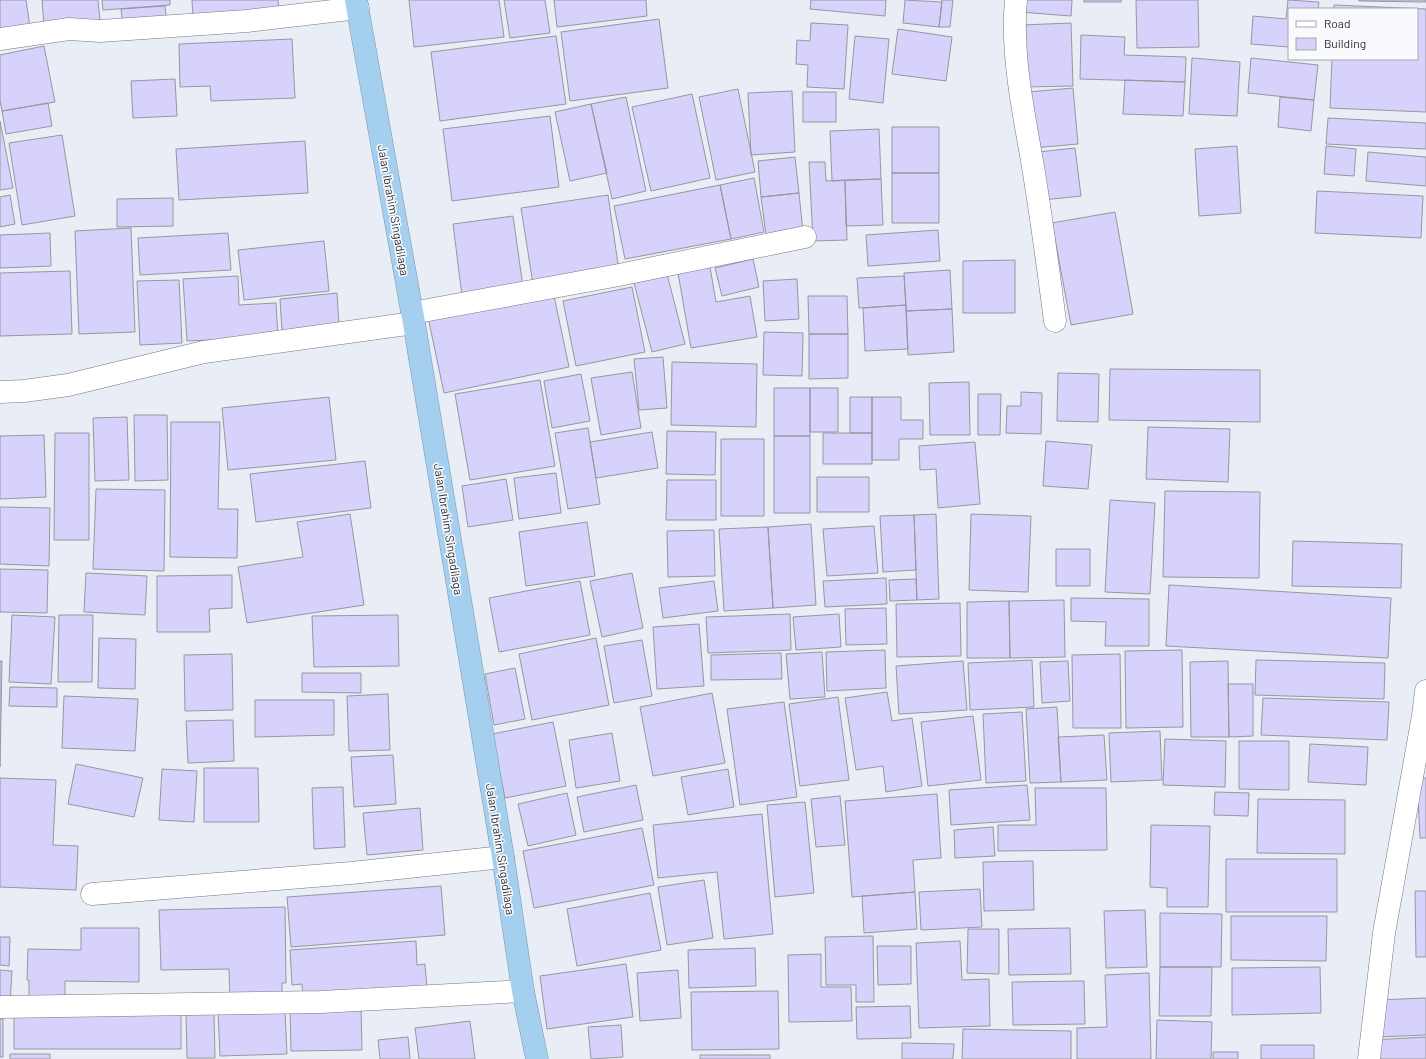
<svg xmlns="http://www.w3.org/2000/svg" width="1426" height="1059" font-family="Barlow,sans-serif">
  <rect width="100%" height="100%" fill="#e8edf6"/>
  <!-- building -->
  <path fill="#d6d2fc" stroke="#9797a0" d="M0,0H26L30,27L0,31Z
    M42,0H98L100,21L44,26Z
    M102,0H170V5L103,10Z
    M192,0H278L279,12L193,17Z
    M409,0H499L504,37L414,47Z
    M504,0H545L550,33L510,38Z
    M554,0H646L647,16L557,27Z
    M811,0H886L885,16L810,9Z
    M905,0L942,2L939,27L903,23Z
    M942,0H953L950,27H939Z
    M1021,0H1072L1071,16L1020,12Z
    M1084,0H1121V2H1084Z
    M1136,0H1198L1199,47L1137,48Z
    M1288,0L1319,2L1318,9H1289V47L1251,44L1253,16L1286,19Z
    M1359,0H1426V2L1359,1Z
    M1334,5L1426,9V112L1330,108L1332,59H1417V9H1334Z
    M165,6L167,24L123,27L121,9Z
    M659,19L668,88L570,101L561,32Z
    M811,23L848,25L844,89L807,87L808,65L796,64L797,40L810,41Z
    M1071,23L1073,86L1025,87L1022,25Z
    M898,29L952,37L946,81L892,74Z
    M1081,35L1125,37L1124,55L1186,57L1185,82L1080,79Z
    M556,36L566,104L440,121L431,52Z
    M855,36L889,39L883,103L849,99Z
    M292,39L295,98L211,101L210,86L180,87L179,44Z
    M44,46L55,102L2,111L0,101V55Z
    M1192,58L1240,62L1237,116L1189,114Z
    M1251,58L1318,65L1314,100L1248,93Z
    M175,79L177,116L133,118L131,81Z
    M1125,80L1185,82L1183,116L1123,114Z
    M1073,88L1078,144L1033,148L1028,92Z
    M738,89L755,172L716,180L699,97Z
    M792,91L795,152L751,155L748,93Z
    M803,92H836V122H803Z
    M692,94L710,178L651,191L632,107Z
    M626,97L646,191L612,199L591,104Z
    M1280,97L1314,100L1311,131L1278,127Z
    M48,103L52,126L6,134L2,111Z
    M591,104L607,173L570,181L555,112Z
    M550,116L559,187L452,201L443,129Z
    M1328,118L1426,123V149L1326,144Z
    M0,121L13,188L0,190Z
    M892,127H939V173H892Z
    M879,129L881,179L832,181L830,131Z
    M62,135L75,216L22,225L9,143Z
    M305,141L308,193L179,200L176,149Z
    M1237,146L1241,213L1199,216L1195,149Z
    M1326,146L1356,149L1354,176L1324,174Z
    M1075,148L1081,196L1043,200L1038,152Z
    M1368,152L1426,157V186L1366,181Z
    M795,157L799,193L761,197L758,161Z
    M809,162H825L826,181L845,180L847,240L813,241Z
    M892,173H939V223H892Z
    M754,178L764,232L731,239L720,185Z
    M881,179L883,225L846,226L845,180Z
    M720,185L731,239L625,259L614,206Z
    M1317,191L1423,196L1421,238L1315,233Z
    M799,193L803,232L766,235L761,197Z
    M10,195L15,224L0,227V197Z
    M608,195L619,271L533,284L521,208Z
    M173,198V226L117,227V199Z
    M1115,212L1133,314L1071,325L1052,223Z
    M513,216L523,287L462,296L453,224Z
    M131,228L135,332L79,334L75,231Z
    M938,230L940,261L868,266L866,235Z
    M50,233L51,266L0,268V235Z
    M228,233L231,270L140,275L138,238Z
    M324,241L329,291L244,300L238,250Z
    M753,259L759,287L722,296L715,268Z
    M1015,260V313H963V261Z
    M710,267L716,302L750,296L757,337L691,348L678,273Z
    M950,270L952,309L906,311L904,273Z
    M70,271L72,334L0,336V273Z
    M667,274L685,344L652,352L634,283Z
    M238,276L239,305L276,303L278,337L187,341L183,279Z
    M904,276L906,305L859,308L857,278Z
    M797,279L799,319L765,321L763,281Z
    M179,280L182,343L140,345L137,281Z
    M632,287L645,352L576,366L563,301Z
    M553,291L569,367L444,393L428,317Z
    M337,293L339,326L282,331L280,299Z
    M808,296H847L848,334H809Z
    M906,305L908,349L865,351L863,308Z
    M952,309L954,352L908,355L906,311Z
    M764,332L803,333L802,376L763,375Z
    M809,334H848V378L809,379Z
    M663,357L667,408L639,410L634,359Z
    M672,362L757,364L756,427L671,425Z
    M1110,369L1260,370V422L1109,420Z
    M632,372L641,428L601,435L591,378Z
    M1058,373L1099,374L1098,422L1057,421Z
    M581,374L590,421L552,428L544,381Z
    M540,380L555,466L470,480L455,394Z
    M969,382L970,435H930L929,383Z
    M774,388H810V436H774Z
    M810,388H838V432H810Z
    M1021,392L1042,393L1041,434L1006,433L1007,406H1021Z
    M978,394H1001L1000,435H978Z
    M329,397L336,460L228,470L222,408Z
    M850,397H872V433H850Z
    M872,397H901V420H923V439H899V460H872Z
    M134,415H167L168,480L135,481Z
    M127,417L129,480L95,481L93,418Z
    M171,422H220L218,509H238L237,558L170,557Z
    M1148,427L1230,429L1228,482L1146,479Z
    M588,428L600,504L568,509L555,433Z
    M667,431L716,432L715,475L666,474Z
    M652,432L658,468L596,478L590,442Z
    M55,433H89V540H54Z
    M823,433H872V464H823Z
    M44,435L46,497L0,499V436Z
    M774,436H810V513H774Z
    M721,439H764V516H721Z
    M1046,441L1092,445L1088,489L1043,486Z
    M975,442L980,504L938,508L936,469L920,470L919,446Z
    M365,461L371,508L256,522L250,474Z
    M556,473L561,513L519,519L514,478Z
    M817,477H869V512H817Z
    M506,479L513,520L468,527L462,486Z
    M667,480H716V520H666Z
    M96,489L165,490L164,571L93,569Z
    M1165,491L1260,492L1259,578L1163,577Z
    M1110,500L1155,503L1150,594L1105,592Z
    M0,507L50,508L49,566L0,564Z
    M350,514L364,605L247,623L238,567L303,557L297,522Z
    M936,514L939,599L917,600L914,515Z
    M971,514L1031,516L1028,592L969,590Z
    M914,515L916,570L883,572L880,516Z
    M587,522L595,576L526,586L519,532Z
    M811,524L816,605L773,608L768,527Z
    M874,526L878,573L827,576L823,529Z
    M768,527L773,608L724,611L719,529Z
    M714,530L715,576L668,577L667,531Z
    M1293,541L1402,544L1401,588L1292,586Z
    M1056,549H1090V586H1056Z
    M0,569L48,570L47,613L0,612Z
    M86,573L147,576L145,615L84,612Z
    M632,573L643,628L602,637L590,581Z
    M232,575V608L209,609L210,632H157V576Z
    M886,578L887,604L825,607L823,581Z
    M916,579L917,600L890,601L889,580Z
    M580,581L590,635L499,652L489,598Z
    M714,581L718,611L663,618L659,588Z
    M1169,585L1391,598L1388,658L1166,646Z
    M1071,598L1149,599V646H1105L1106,622L1071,621Z
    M1064,600L1065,657L1010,658L1009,601Z
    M1009,601L1010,658H967V602Z
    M960,603L961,656L897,657L896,604Z
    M886,608L887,644L846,645L845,609Z
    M790,614L791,650L708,653L706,617Z
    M839,614L841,647L796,650L793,617Z
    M12,615L55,617L51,684L9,682Z
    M59,615H93L92,682H58Z
    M398,615L399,666L314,667L312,616Z
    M699,624L704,686L657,689L653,627Z
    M99,638L136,639L135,689L98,688Z
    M596,638L609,705L532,720L519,654Z
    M642,640L652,696L614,703L604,646Z
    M885,650L886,688L827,691L826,652Z
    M1182,650L1183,727L1126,728L1125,651Z
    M822,652L825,697L790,699L786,654Z
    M781,653L782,679L711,680V655Z
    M232,654L233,710L185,711L184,655Z
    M1120,654L1121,728H1073L1072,655Z
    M1032,660L1034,707L970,710L968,663Z
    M1256,660L1385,663L1384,699L1255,695Z
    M0,661H2L0,767Z
    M963,661L967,710L899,714L896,666Z
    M1068,661L1070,701L1042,703L1040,662Z
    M1228,661L1229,737H1191L1190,662Z
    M515,668L525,719L494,725L485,674Z
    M302,673H361V693L302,692Z
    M1228,684H1253V736L1229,737Z
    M10,687L57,688V707L9,706Z
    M887,692L892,721L912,718L922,786L886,792L883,766L856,770L845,698Z
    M712,693L725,763L653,776L640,707Z
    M388,694L390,750L349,751L347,696Z
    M64,696L138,699L135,751L62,748Z
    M838,697L849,780L800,786L789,704Z
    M1263,698L1389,702L1387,740L1261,735Z
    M255,700H334V735L255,737Z
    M784,702L797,797L740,805L727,709Z
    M1057,707L1061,782L1030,783L1026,709Z
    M1022,712L1026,781L986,783L983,714Z
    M973,716L981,780L928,786L921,722Z
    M233,720L234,761L188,763L186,721Z
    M553,722L566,786L505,798L492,734Z
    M1160,731L1162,780L1111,782L1109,733Z
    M612,733L620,781L576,788L569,740Z
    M1104,735L1107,780L1061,782L1058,737Z
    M1165,739L1226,741L1225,787L1163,785Z
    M1239,741H1289V790L1239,789Z
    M1310,744L1368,747L1366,785L1308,782Z
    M393,755L396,804L354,807L351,757Z
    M76,764L143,778L134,817L68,804Z
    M204,768H258L259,822H204Z
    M162,769L197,771L194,822L159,820Z
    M728,769L734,807L688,815L681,777Z
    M0,778L56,780L53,845L78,846L76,890L0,887Z
    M1417,778H1426V838H1420Z
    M636,785L643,820L584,832L577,797Z
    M1027,785L1030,820L951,825L949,790Z
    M343,787L345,847L314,849L312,788Z
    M1035,788H1106L1107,850L998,851V825H1036Z
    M1215,792L1249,793L1248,816L1214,815Z
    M567,793L576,835L528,846L518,804Z
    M937,794L941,858L913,860L915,892L852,897L845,801Z
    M840,796L845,845L816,847L811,799Z
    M1258,799L1345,800V854L1257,853Z
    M805,802L814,893L775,897L767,805Z
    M420,808L423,850L367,855L363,813Z
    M762,814L773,934L724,939L717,872L658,878L653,825Z
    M1151,825L1210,826L1208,907H1167V888L1150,887Z
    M993,827L995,856L955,858L954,830Z
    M642,828L654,885L534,908L523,851Z
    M1226,859H1337V912H1226Z
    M1033,861L1034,910L984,911L983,862Z
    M704,880L713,938L667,945L658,887Z
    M441,886L445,935L291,947L287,897Z
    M980,889L982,927L921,930L919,892Z
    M1415,891H1426V957H1416Z
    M915,892L917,929L864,933L862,896Z
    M650,893L661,950L577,966L567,909Z
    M285,907L286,983H282V999L230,1001L229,969L161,970L159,910Z
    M1145,910L1147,967L1106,968L1104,911Z
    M1160,913L1222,914L1221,967H1160Z
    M1231,916H1327L1326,961L1231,960Z
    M81,928H139V982L65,981V1002H29V980H27L28,949L81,950Z
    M1070,928L1071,974L1009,975L1008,929Z
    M968,929H999V974L967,973Z
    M873,936L874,1002H856V985H826L825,937Z
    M0,937H10L9,966L0,965Z
    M416,941L417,965L425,964L427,989L303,997L302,984L292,985L290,950Z
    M960,941L962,980L989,979L990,1026L919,1028L916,943Z
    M877,946H911V984L878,985Z
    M755,948L756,986L689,988L688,950Z
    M821,954V987H851L852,1021L789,1022L788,955Z
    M626,964L633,1017L547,1029L540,976Z
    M1160,967H1212L1211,1016H1159Z
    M1320,967L1321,1013L1232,1015V968Z
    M0,970L12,971L10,1004H0Z
    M678,970L681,1018L640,1021L637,973Z
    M1149,973L1151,1059H1077V1028L1107,1027L1105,975Z
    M1084,981L1085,1024L1013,1025L1012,982Z
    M778,991L779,1049L692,1050L691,992Z
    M1426,998V1035L1378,1037L1376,1000Z
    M361,1006L362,1050L291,1051L290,1008Z
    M910,1006L911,1038L857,1039L856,1007Z
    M181,1009V1049H14V1010Z
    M285,1009L287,1054L220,1056L218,1011Z
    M214,1013L215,1058H187L186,1014Z
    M0,1019H3V1057H0Z
    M1157,1020L1212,1022L1211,1059H1156Z
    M470,1021L475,1059H419L415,1028Z
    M621,1025L623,1057L591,1059L588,1027Z
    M963,1029L1071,1031V1059H962Z
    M408,1037L410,1059H380L378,1040Z
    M1426,1037V1059H1373L1372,1040Z
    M902,1043L954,1044L953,1059H902Z
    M1261,1045H1314V1059H1261Z
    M1213,1052H1238V1059H1213Z
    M10,1054H50V1059H10Z
    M700,1055H770V1059H700Z"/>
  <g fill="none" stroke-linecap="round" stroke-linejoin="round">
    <defs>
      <path id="minor" d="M1016,0C1011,53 1023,109 1032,161C1041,214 1048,267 1055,321
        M0,39L69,29L100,31L247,21L358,8
        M412,313L619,275L805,237
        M0,392L24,391L68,385L204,352L414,323
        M92,894L351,873L503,857
        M0,1007L321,1002L523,991
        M1369,1059L1384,933L1423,716L1426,691"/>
      <path id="highway" d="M356,0L414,323L503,857L523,991L537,1059"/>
    </defs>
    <!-- minor casing -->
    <use href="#minor" stroke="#73777f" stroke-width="23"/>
    <!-- highway casing -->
    <use href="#highway" stroke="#7b96ac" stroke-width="23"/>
    <!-- minor -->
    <use href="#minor" stroke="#fff" stroke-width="22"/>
    <!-- highway -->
    <use href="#highway" stroke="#a5cfee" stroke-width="22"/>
  </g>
  <g text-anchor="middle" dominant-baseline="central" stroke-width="3" stroke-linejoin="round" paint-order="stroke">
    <!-- street labels -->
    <g font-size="12" fill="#2c2d31" stroke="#f8fafe">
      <text transform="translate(394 210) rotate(80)">Jalan Ibrahim Singadilaga</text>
      <text transform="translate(449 529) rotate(81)">Jalan Ibrahim Singadilaga</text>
      <text transform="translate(501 849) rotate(81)">Jalan Ibrahim Singadilaga</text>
    </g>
  </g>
  <!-- legend -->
  <rect x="1288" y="8" width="130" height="52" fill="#f8fafe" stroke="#a6a8ac"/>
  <rect x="1296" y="21" width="20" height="6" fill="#ffffff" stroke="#a6a8ac"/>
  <text x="1324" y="28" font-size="12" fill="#2c2d31">Road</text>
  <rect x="1296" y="38" width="20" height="12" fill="#d6d2fc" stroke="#a6a8ac"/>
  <text x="1324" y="48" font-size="12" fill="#2c2d31">Building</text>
</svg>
